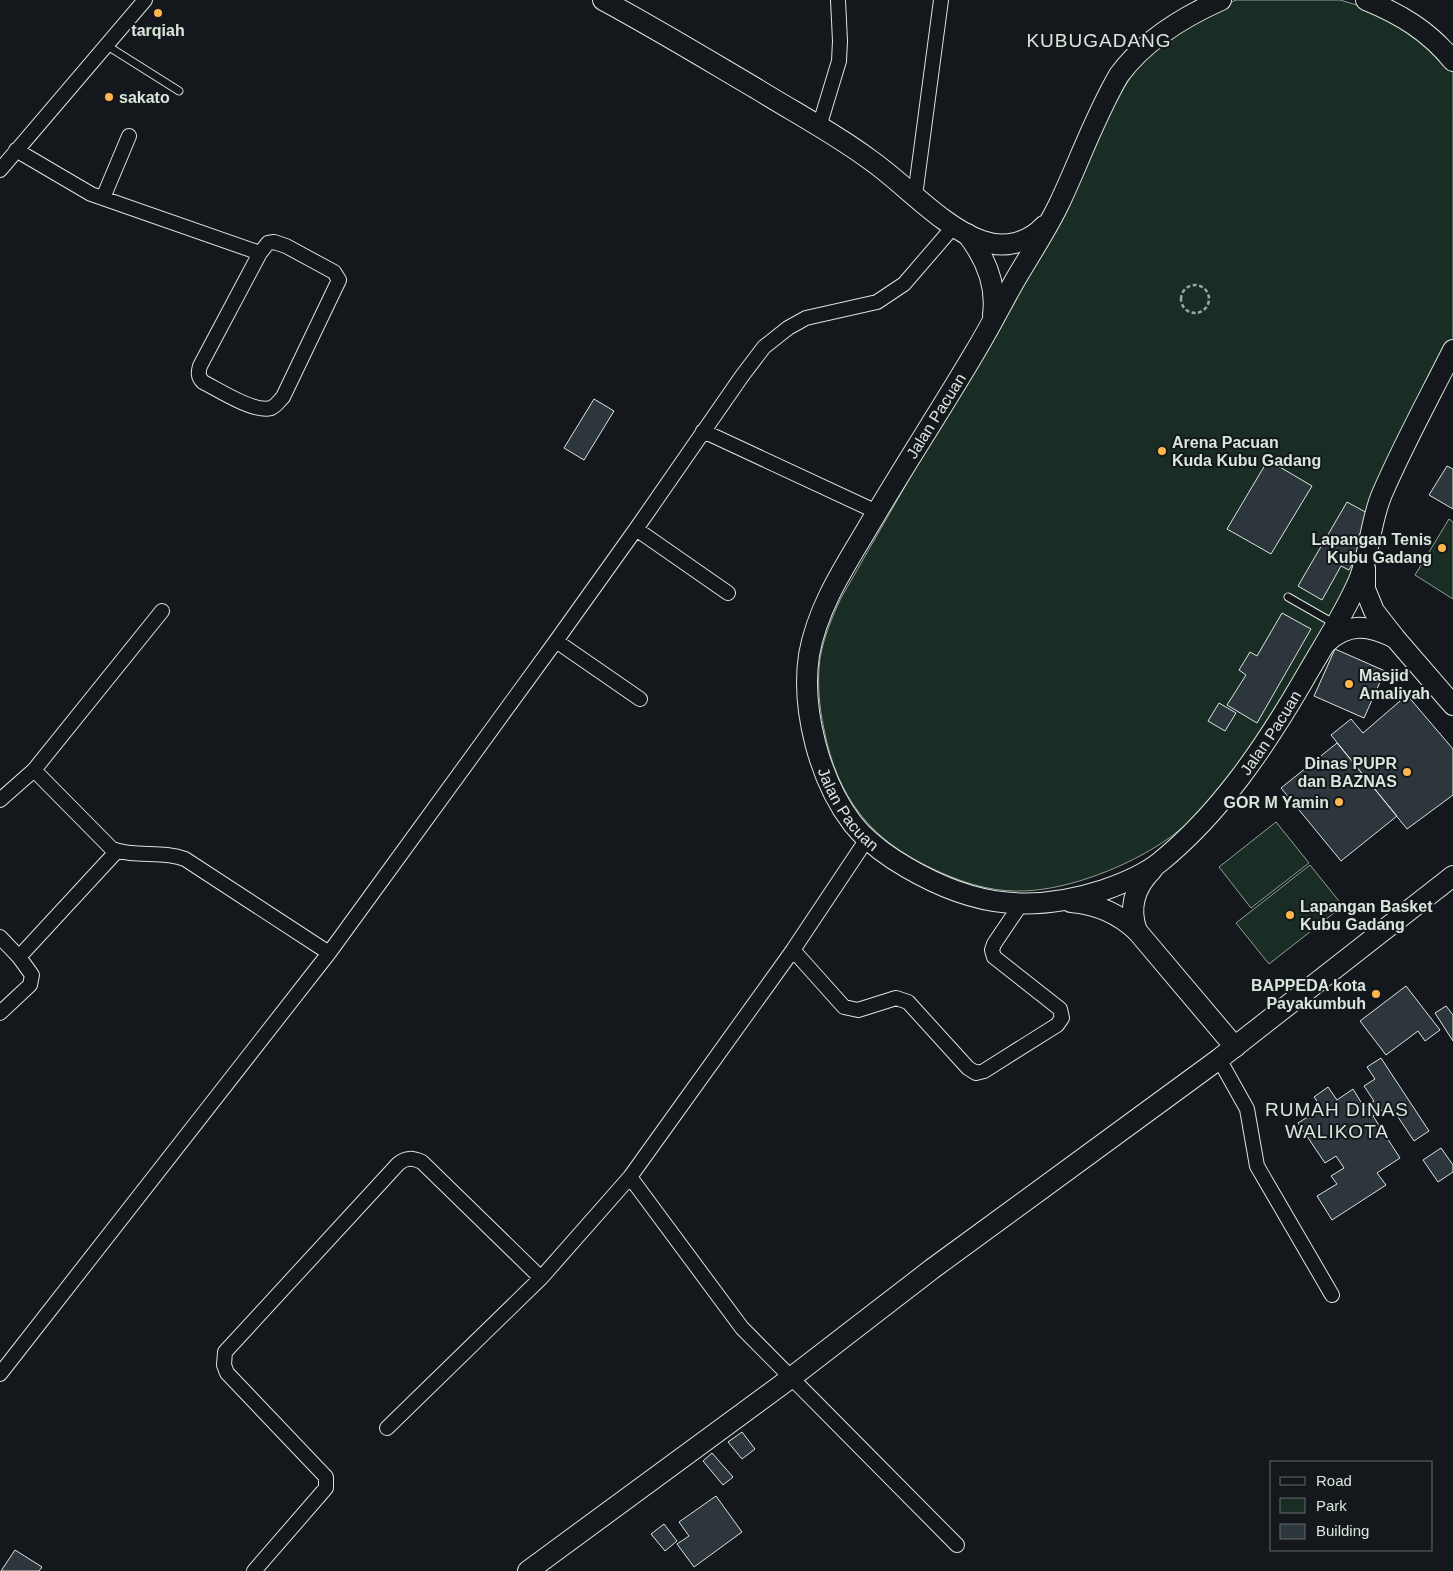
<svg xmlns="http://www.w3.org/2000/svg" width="1453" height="1571" font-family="Arial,sans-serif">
  <rect width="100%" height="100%" fill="#14181c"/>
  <!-- park -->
  <path fill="#1a2d24" stroke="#939e99" d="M1236,0H1340L1360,6L1410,31L1453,69C1453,134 1453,198 1453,262C1453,281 1453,300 1453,319C1453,329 1453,339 1453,348C1451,359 1444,371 1439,381C1429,403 1420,424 1410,446C1392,485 1375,524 1357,563C1326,630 1288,694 1245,754C1219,789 1195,823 1157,846C1119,870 1061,892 1016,891C987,891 959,881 933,869C870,840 837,797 824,729C819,706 817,682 820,658C824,637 832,617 841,598L1058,220L1114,104L1138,65L1151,52L1212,10Z
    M1449,519L1453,522V599L1415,575Z
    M1276,822L1309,863L1251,908L1219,867Z
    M1310,865L1343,906L1269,964L1236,923Z"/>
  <!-- building -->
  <path fill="#2c363c" stroke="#d8e6dc" d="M594,399L614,411L584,460L564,448Z
    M1268,460L1312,486L1271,554L1227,529Z
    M1447,466L1453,469V509L1429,495Z
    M1347,502L1371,515L1355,542L1363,546L1349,570L1341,566L1322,600L1298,586Z
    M1282,613L1311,629L1257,723L1227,705L1246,675L1239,670L1250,652L1257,656Z
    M1335,649L1385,671L1364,718L1314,696Z
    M1407,695L1453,749V795L1407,829L1331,735L1351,719L1363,733Z
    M1219,703L1236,713L1225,731L1208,721Z
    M1337,743L1397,816L1341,861L1281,788Z
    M1406,986L1440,1030L1425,1041L1418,1031L1386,1055L1360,1021Z
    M1446,1006L1453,1015V1041L1435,1013Z
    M1381,1058L1429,1131L1414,1141L1390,1105L1373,1116L1400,1158L1377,1173L1386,1185L1332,1220L1317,1196L1337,1184L1331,1176L1344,1168L1336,1156L1325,1163L1298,1123L1322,1108L1314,1097L1328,1087L1337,1100L1353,1089L1364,1107L1374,1101L1364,1086L1375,1079L1367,1067Z
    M1441,1148L1453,1165V1172L1438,1182L1423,1160Z
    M742,1432L755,1449L742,1459L728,1442Z
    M712,1453L733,1477L723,1485L703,1461Z
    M716,1496L742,1532L694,1567L677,1544L689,1536L679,1522Z
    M664,1524L677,1541L665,1551L651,1534Z
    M15,1550L42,1567L39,1571H1Z"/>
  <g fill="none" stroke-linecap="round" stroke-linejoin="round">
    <defs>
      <path id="lane" d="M106,45L179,91
        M1288,597L1335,624"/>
      <path id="street" d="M819,127L839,61L840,41L838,0
        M16,150L91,194L260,253
        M0,170L145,0
        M915,196L941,0
        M103,198L129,136
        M274,242L286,246L334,272L339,280L283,397C279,401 276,406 271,408C254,413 219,390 203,382C198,377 198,373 200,366L260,253L268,243Z
        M703,431L877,512
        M636,529L728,593
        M556,641L640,699
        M34,770L162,611
        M0,800L34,770L112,849C136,858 162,850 185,859L329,953
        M0,937L19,957L32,975L30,985L0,1013
        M793,950L844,1007L858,1010L896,998L908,1002L968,1068L976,1073L984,1071L1057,1025L1062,1018L1060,1009L994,957L992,950L994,944L1021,904
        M19,957L117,851
        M1219,1059L1247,1109L1257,1166L1332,1295
        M630,1177L742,1328L957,1545
        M0,1374L329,953L556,641L636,529L742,376L764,347L788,328L806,318L877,302L904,284L954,226
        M387,1428L541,1278
        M254,1571L326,1488V1477L227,1373L224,1365L225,1352L398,1164C406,1157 413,1158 422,1162L541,1278L630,1177L793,950L867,839"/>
      <g id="secondary">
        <path d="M603,0C655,28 706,59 757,89C794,112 834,133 869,159C904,183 942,227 982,241C1005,249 1028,243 1044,226"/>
        <path id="s1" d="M1221,0C1183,17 1144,41 1119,75C1095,116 1079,162 1059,204C1046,231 1029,256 1014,282C1001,305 989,329 975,352C939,413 900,472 864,534C841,572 817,610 809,655C801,709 819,780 853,824C864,838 878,849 893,859C963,904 1024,916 1104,890C1124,883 1144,875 1160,862C1220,813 1264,748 1303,681C1321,649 1344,615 1359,580C1370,552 1370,522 1382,494C1403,445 1429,398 1453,350"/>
        <path d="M1366,0C1400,14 1429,31 1453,61"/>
        <path d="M967,234C985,257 997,285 993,315"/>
        <path d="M1365,568V589L1374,611L1395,638L1453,705"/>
        <path d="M1326,643C1348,622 1369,625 1395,638"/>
        <path d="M1071,902C1096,904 1119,914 1137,931L1235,1047"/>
        <path d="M1137,931C1128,907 1135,887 1152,870"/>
        <path d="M528,1571L792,1377L932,1269L1219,1059L1453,876"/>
      </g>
    </defs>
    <!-- lane casing -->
    <use href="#lane" stroke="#d8e6dc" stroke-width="9"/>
    <!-- street casing -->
    <use href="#street" stroke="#d8e6dc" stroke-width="16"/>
    <!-- secondary casing -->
    <use href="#secondary" stroke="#d8e6dc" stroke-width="22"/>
    <!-- path -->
    <path stroke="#9da8a2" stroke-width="2.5" stroke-dasharray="4 2.5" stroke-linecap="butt" d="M1181 299a14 14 0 1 1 28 0a14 14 0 1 1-28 0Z"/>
    <!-- lane -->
    <use href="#lane" stroke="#14181c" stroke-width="7"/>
    <!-- street -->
    <use href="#street" stroke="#14181c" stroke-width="14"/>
    <!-- secondary -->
    <use href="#secondary" stroke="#14181c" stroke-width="20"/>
  </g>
  <!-- markers -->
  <g fill="#ffb74d" stroke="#14181c" stroke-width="2">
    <circle cx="158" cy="13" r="5"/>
    <circle cx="109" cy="97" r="5"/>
    <circle cx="1162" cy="451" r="5"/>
    <circle cx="1442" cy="548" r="5"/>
    <circle cx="1349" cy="684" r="5"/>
    <circle cx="1407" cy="772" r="5"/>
    <circle cx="1339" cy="802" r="5"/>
    <circle cx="1290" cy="915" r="5"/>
    <circle cx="1376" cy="994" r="5"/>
  </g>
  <g text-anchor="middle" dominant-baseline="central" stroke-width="4" stroke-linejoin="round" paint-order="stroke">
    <!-- poi labels -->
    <g font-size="16" font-weight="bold" fill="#d8e6dc" stroke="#14181c" text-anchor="start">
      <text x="158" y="30" text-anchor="middle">tarqiah</text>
      <text x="119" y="97">sakato</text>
      <text x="1172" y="442">Arena Pacuan<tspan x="1172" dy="18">Kuda Kubu Gadang</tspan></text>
      <text x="1432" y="539" text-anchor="end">Lapangan Tenis<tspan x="1432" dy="18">Kubu Gadang</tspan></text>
      <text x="1359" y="675">Masjid<tspan x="1359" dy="18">Amaliyah</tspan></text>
      <text x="1397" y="763" text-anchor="end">Dinas PUPR<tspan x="1397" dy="18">dan BAZNAS</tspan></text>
      <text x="1329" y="802" text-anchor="end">GOR M Yamin</text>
      <text x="1300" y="906">Lapangan Basket<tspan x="1300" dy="18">Kubu Gadang</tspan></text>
      <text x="1366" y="985" text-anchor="end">BAPPEDA kota<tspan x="1366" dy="18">Payakumbuh</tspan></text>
    </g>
    <!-- street labels -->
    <g font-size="16" fill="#d8e6dc" stroke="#14181c">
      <text transform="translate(936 416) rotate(-58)">Jalan Pacuan</text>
      <text stroke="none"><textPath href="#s1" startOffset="1475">Jalan Pacuan</textPath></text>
      <text stroke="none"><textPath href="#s1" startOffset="951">Jalan Pacuan</textPath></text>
    </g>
    <!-- quarter labels -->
    <g font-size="19" letter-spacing="1" fill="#d8e6dc" stroke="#14181c">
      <text x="1099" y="40">KUBUGADANG</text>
      <text x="1337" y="1109">RUMAH DINAS<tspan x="1337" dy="22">WALIKOTA</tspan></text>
    </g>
  </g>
  <!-- legend -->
  <rect x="1270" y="1461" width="162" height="90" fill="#14181c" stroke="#626a69"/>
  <rect x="1280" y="1477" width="25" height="8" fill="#14181c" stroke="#626a69"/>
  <text x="1316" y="1486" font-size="15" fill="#d8e6dc">Road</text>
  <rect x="1280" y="1498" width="25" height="15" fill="#1a2d24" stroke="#626a69"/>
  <text x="1316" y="1511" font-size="15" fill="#d8e6dc">Park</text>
  <rect x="1280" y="1524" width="25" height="15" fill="#2c363c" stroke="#626a69"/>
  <text x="1316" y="1536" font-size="15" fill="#d8e6dc">Building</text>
</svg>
